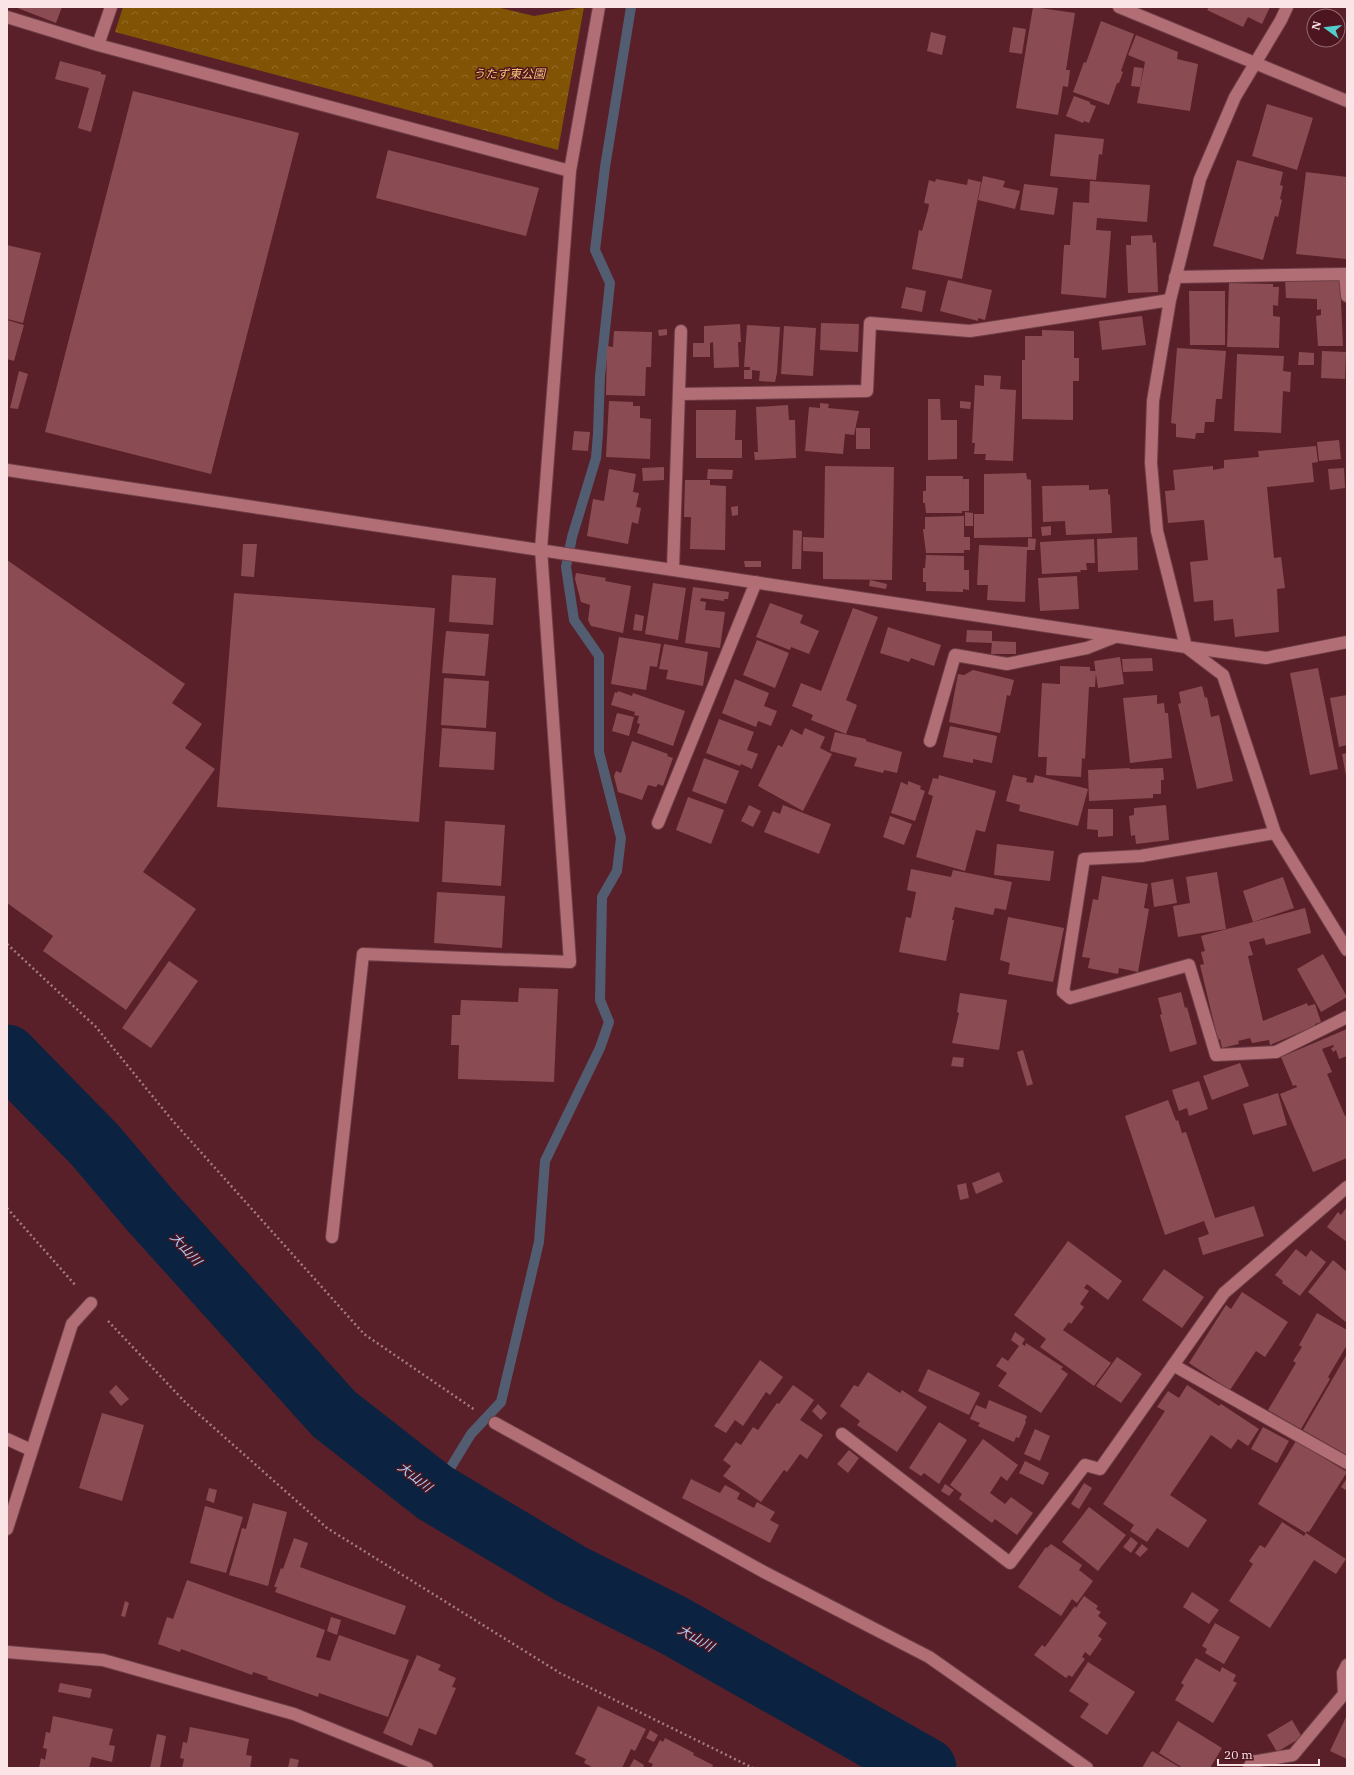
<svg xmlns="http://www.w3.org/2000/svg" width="1354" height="1775" font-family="'IBM Plex Serif','Noto Sans JP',serif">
  <defs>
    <pattern id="park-crowns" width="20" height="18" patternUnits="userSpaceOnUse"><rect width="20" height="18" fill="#805404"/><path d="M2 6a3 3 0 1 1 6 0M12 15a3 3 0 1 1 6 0" fill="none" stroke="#936c28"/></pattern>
  </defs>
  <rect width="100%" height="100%" fill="#592029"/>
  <!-- park -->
  <path fill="url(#park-crowns)" d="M123,7H496L534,16L584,7L558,150L115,32Z"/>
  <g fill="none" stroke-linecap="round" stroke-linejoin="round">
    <!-- stream -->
    <path stroke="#535d72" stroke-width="10" d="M435,1493L471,1434L501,1402L539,1242L545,1161L600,1048L609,1022L600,1000L602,897L617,871L621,838L599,752V656L574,620L566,567L572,537L596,458L598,434L600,376L610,283L595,250L605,167L631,7"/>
    <!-- river -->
    <path stroke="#0b2340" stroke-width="61" d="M7,1055L95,1145L150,1210L334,1414L435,1493L571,1574L673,1625L926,1768"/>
  </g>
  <!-- building -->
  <path fill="#8a4c52" d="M15,7H62L56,23Z
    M1033,7L1075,13L1066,70H1070L1068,87L1063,86L1058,115L1016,108Z
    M1209,7H1270L1262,24L1248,17L1243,27L1207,10Z
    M1101,21L1134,34L1121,71L1123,72L1119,83H1117L1109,105L1073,92L1084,62L1086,63Z
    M1013,27L1026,29L1022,54L1009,52Z
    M931,32L946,36L942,55L927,51Z
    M1136,35L1178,52L1177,59L1198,64L1190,111L1137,103L1145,62L1128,55Z
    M60,61L101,72V74L106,75L91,132L78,128L89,88L55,79Z
    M1134,67L1143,68L1140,87L1131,86Z
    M133,91L299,133L211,474L45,432Z
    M1074,96L1090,102V104L1096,106L1089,123L1084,121L1083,123L1066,116Z
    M1267,104L1313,118L1297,170L1252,156Z
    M1055,134L1104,139L1102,155L1099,154L1096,180L1050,176Z
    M388,150L539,188L526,236L376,198Z
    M1237,160L1283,172L1280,185L1283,186L1280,199L1282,200L1278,217L1275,216L1263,260L1213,246Z
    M1306,172L1347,177L1346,259L1296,254Z
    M983,176L1005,181L1003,187L1020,191L1015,209L978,200Z
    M936,179L967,185L968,179L981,182L962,279L912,269L919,230L922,231L928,210L929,204L924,203L929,180L935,182Z
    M1090,181L1150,185L1147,222L1097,218L1096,230L1111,231L1106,298L1061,294L1064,245H1070L1073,202L1089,203Z
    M1024,184L1058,188L1054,215L1020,210Z
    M1152,235L1153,243L1156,242L1158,292L1128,293L1126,245H1131V236Z
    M7,245L41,253L23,323L7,319Z
    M1308,278L1309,281L1340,279L1343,346H1318L1316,316L1321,315V309L1317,310V299L1286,298L1285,279Z
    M948,280L992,290L985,320L978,318V321L940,311Z
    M1229,283L1273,284V287H1279L1278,306L1273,305V316L1280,317L1279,348L1227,347Z
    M906,287L926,291L922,312L901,308Z
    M1189,291H1225V345H1190Z
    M1142,316L1146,345L1102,350L1099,321Z
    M7,320L24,325L14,361L7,359Z
    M821,323L859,324L858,352L820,350Z
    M740,324L741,342H738L739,367L714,368L713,342L710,343V357H693V343H704V326Z
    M747,325L780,327L777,373L775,382L759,381L760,371L752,370V379H744V370H750V367H744Z
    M784,326L816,328L813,376L781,374Z
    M667,329V335L659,336L658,330Z
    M1042,330L1074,331V358H1079V381H1073V420L1022,419V360H1025V336H1042Z
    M614,331L652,332L651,367H646L645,396L606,395L607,346L613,347Z
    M1177,348L1226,351L1222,399H1216L1214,422H1205L1204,433H1196L1195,439L1176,437V424L1171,423Z
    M1322,351L1346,352L1345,379L1321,378Z
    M1299,352L1314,353V365H1298Z
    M1237,354L1284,356L1283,371L1291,372L1290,392L1283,391L1281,433L1234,431Z
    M19,371L28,374L18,409L10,408Z
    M984,375L1001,376L1000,389L1016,390L1013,461L985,460L986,454H974L975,443H972L975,385L984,386Z
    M928,399H940L941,420H957V459L928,460Z
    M609,401L633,402V406H640V418L651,419L650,459L606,457Z
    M960,401L971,402L970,409L960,408Z
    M820,403L829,404L828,408L859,411L854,435L845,434L843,454L805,451L809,407L820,408Z
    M788,405L789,420H795L796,458L755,460L754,452H758L756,407Z
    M696,410H736L735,440H742V458H696Z
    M856,428H870V449H856Z
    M574,431L590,432L588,451L572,450Z
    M1339,440L1341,459L1319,461L1317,442Z
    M1316,446L1318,462L1312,463L1314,482L1267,487L1274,558L1281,557L1285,588L1277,589L1279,632L1235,637L1233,619L1214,621L1213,600L1194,602L1190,562L1208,560L1204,520L1168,523L1165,491L1175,490L1173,470L1213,466V470L1224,468V460L1259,457L1258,451Z
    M825,466L894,467L892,580L823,579V552L803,551V537L824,538Z
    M664,467V480L643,481L642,468Z
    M1344,468L1345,488L1330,490L1328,469Z
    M609,469L636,474L633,492L639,493L636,507L641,508L638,524L632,522L628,544L587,536L593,499L604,501Z
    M708,469L733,470L732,479H707Z
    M1026,473L1027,479L1031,480L1032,537L974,538V514H984V474Z
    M926,476H963L962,499L963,479H969V511H962V513H926L925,503H923V491H926Z
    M685,480H710V485L726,486L725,550L690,549L691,517H684Z
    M1089,485V490L1108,489V494L1110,495L1112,533L1066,535L1065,521L1043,522L1042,486Z
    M738,506V515L732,516L731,507Z
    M965,512L973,513V526H965Z
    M964,516V537H970V550H964V553H926L923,529H925V517Z
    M1051,526V535L1042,536L1041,527Z
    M793,530L802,531L801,569H792Z
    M1137,537L1138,570L1098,572L1097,539Z
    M1028,538L1036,539L1035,550H1027L1025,602L987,600L988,585H977L979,545L1028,547Z
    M1094,539L1095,563H1086L1087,570H1080L1081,572L1042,574L1040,542Z
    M243,544H257L254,577L241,576Z
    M926,555L964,556V570H969V590L963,589V592L926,591V582H923V568H925Z
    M7,560L185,684L172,703L202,724L185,748L215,769L143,872L196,909L126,1010L43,951L53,936L7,903Z
    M744,561H761V567H745Z
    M576,573L606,578L605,581L631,586L623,633L591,626L588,620L590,605L581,602L575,579Z
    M452,575L496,578L493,625L449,622Z
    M1077,576L1079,609L1040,611L1038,578Z
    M870,580L887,584L886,589L869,586Z
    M653,583L686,588L678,640L645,634Z
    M693,587L729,592L728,599H724V601L701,598L700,601L706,602L705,610L725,612L720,648L685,643Z
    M234,593L435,608L419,822L217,807Z
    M770,603L803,615L800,623L819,631L809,654L791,647L790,650L756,637Z
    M853,608L878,617L846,700L857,705L846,734L811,720L813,715L792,706L801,683L821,691Z
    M635,614L644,616L642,631L633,630Z
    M888,627L941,645L934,666L911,658L909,662L880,653Z
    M967,630L992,631V643L966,642Z
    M446,631L489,634L485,676L442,673Z
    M619,637L661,644L657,667L650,666L646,690L611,684Z
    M757,640L789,653L775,688L743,675Z
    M992,641L1016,642V654H991Z
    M664,644L708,652L703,686L666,679L668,670L659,669Z
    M1120,657L1124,684L1098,688L1094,661Z
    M1152,658L1153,671L1123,672L1122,659Z
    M1060,666L1090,667V671H1096L1095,687H1089L1085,759L1082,758L1081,777L1046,775L1047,757H1038L1042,683L1060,684Z
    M1318,668L1338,769L1310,775L1290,673Z
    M973,670L1014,680L1010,696L1007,695L1000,733L949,722L958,674L964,675Z
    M444,678L489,681L486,728L441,725Z
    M735,679L769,693L764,706L777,711L771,726L758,721L756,727L722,713Z
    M1202,686L1205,698L1207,697L1211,717L1219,715L1233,781L1197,789L1178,704L1181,703L1179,692Z
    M618,691L632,696L633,693L685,711L673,746L637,733L640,724L637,723L639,716L634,715L635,712L611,705L615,692L617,693Z
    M1157,695V704L1164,703L1165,713H1168L1172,758L1130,763L1123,698Z
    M1347,695V745L1339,747L1330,698Z
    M617,713L634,717L629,736L612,731Z
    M719,719L754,732L747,750L758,754L752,769L741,764L740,766L706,753Z
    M950,726L997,736L992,763L973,759V763L943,757Z
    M442,728L496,732L494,770L439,767Z
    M805,728L825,737L820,748L832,754L803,811L758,786L778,745L782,747L791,729L802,735Z
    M835,732L866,739V741L902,752L897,773L884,770L883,773L854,766L857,758L830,751Z
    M632,741L668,754L667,756L673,758L663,786L658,784L656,787L648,785L642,800L618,792L614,776L616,771L621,773Z
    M1347,753V776H1346L1342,754Z
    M704,758L739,771L726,804L692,791Z
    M1130,768L1129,769L1163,768L1164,780H1161V794H1153V798L1089,801L1088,770Z
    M939,775L996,791L985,832L976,830L965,871L916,857L933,796L928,794L933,778L938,779Z
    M1013,775L1027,778L1026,782L1033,783L1035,775L1088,789L1078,826L1019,811L1020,805L1006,801Z
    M908,781L921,786L920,789L925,791L915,821L891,813L901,782L908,785Z
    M688,797L724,810L711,844L676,830Z
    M749,805L761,811L753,827L741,821Z
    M783,805L831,824L819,854L764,832L773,811L780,814Z
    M1166,805L1169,840L1136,844L1135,835L1131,836L1129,816L1134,815V808Z
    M1088,809H1113V836L1098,837V830L1087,829Z
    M890,816L912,824L904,845L883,837Z
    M445,821L505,825L501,886L442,882Z
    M997,844L1054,851L1050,881L994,875Z
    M911,869L951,877L953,870L1012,882L1006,910L995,908L993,915L955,907L952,920H954L946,961L899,952L906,917L911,918L916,892L907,890Z
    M1217,872L1226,929L1178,937L1173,906L1190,903L1186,877Z
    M1102,876L1148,884L1144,908L1149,909L1138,972L1119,968L1118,974L1088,968L1090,958L1082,957L1093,899L1098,900Z
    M1283,877L1294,908L1253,922L1243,891Z
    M1173,879L1177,903L1154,907L1151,883Z
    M437,892L505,896L502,948L434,943Z
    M1305,908L1311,933L1266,945L1264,938L1249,942L1253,955L1248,956L1263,1021L1307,1003L1308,1006L1315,1004L1321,1022L1315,1024V1026L1270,1045L1269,1040L1252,1043L1250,1038L1238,1041L1239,1044L1222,1048L1220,1039L1218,1040L1200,965L1204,964L1201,952L1205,951L1201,936Z
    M1008,917L1064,928L1053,982L1008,974L1010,963L1000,960Z
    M1323,954L1347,997L1321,1012L1297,969Z
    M169,961L198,981L151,1048L122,1028Z
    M519,988L558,989L554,1082L458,1079L459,1045H451L452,1015H460L461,1000L518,1002Z
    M1181,992L1185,1008L1187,1007L1197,1044L1170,1052L1160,1015L1162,1014L1158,998Z
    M960,993L1007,1000L999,1050L952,1043L959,1013L957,1012Z
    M1347,1029V1056L1339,1059L1336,1050L1333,1052L1331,1048L1334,1047L1333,1045L1322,1049L1332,1072L1327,1074L1345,1116H1347V1158L1313,1172L1280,1094L1297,1087L1296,1085L1293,1086L1281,1057Z
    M1023,1050L1033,1084L1027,1086L1017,1052Z
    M953,1057L964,1058L963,1067L951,1066Z
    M1240,1063L1249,1086L1212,1100L1203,1076Z
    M1199,1081L1208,1109L1189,1116L1187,1108L1179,1111L1172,1090Z
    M1278,1093L1287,1125L1253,1135L1243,1104Z
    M1168,1100L1176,1121L1178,1120L1182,1133L1186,1132L1215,1218L1254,1206L1264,1236L1203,1255L1198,1238L1209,1234L1204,1221L1165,1235L1125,1116Z
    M999,1172L1003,1182L976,1194L972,1183Z
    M966,1183L969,1198L960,1200L957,1185Z
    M1347,1207V1242L1327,1227L1338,1212L1341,1215Z
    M1068,1241L1122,1281L1108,1300L1087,1284L1084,1288L1089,1291L1080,1304L1084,1307L1071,1324L1069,1322L1063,1330L1111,1363L1094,1386L1040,1347L1046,1339L1014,1315Z
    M1296,1249L1306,1257L1311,1250L1326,1262L1300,1296L1282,1283L1283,1281L1275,1275Z
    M1333,1260L1347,1272V1323L1308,1292Z
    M1164,1269L1204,1297L1182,1328L1142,1300Z
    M1242,1292L1288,1322L1265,1357L1256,1351L1230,1390L1189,1363L1226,1305L1231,1309Z
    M1317,1313L1347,1330V1345L1328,1377L1330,1379L1301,1429L1268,1410L1296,1363L1293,1361L1302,1347L1299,1345Z
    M1015,1332L1025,1339L1022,1344L1025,1346L1026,1343L1063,1367L1061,1369L1068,1374L1041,1413L998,1386L1007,1373L996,1366L1002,1357L1008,1361L1019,1346L1011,1340Z
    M1347,1354V1455L1303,1430Z
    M1117,1357L1142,1374L1121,1403L1096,1386Z
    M760,1360L783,1377L770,1395L766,1392L743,1426L735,1420L726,1433L714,1426Z
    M928,1369L980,1393L969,1415L918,1391Z
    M868,1372L900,1393L902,1390L927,1407L897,1452L857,1425L860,1421L840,1406L854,1385L858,1387Z
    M116,1385L129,1399L121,1406L109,1392Z
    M793,1385L814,1400L800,1420L823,1435L807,1459L800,1454L787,1472L784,1470L761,1502L723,1476L731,1466L723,1460L736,1442L741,1445L753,1427L758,1430L777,1403L779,1404Z
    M1187,1385L1219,1406L1221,1404L1259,1429L1248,1446L1238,1439L1231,1449L1211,1435L1170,1495L1207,1520L1188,1548L1157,1528L1147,1542L1130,1531L1134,1525L1103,1504L1165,1411L1157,1407L1168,1391L1179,1398Z
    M989,1400L1027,1416L1025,1421L1026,1422L1019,1438L1016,1437L1014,1442L978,1426L980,1423L970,1419L976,1405L986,1409Z
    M818,1404L827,1413L821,1420L812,1411Z
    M102,1413L144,1425L122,1501L79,1488Z
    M939,1422L967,1440L939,1484L924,1473L921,1476L909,1468Z
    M1263,1427L1289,1441L1277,1463L1251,1449Z
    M1035,1429L1050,1436L1040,1461L1024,1454Z
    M983,1439L1018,1465L1007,1481L1001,1476L990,1493L1005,1504L1011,1497L1033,1513L1017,1535L995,1519L992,1523L959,1499L962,1494L950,1485Z
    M1296,1441L1347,1472L1309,1532L1307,1531L1306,1533L1258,1504Z
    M849,1450L859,1458L848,1473L837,1464Z
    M1025,1461L1049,1473L1043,1485L1019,1473Z
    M1347,1478V1491L1341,1487Z
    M691,1479L720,1493L725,1485L740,1493L737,1499L754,1508L757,1502L775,1512L770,1520L779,1525L770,1543L682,1498Z
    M1084,1483L1092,1488L1079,1509L1071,1504Z
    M945,1484L954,1490L949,1496L941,1491Z
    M209,1488L217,1490L214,1503L206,1500Z
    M253,1503L287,1512L268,1586L229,1575L242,1528L246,1529Z
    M205,1506L243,1517L226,1573L190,1563Z
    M1089,1507L1126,1535L1098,1571L1062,1542Z
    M1282,1522L1304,1536L1306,1533L1346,1559L1336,1574L1314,1560L1270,1628L1229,1601L1253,1564L1249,1561L1260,1545L1265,1548Z
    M1131,1537L1138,1543L1131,1553L1123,1547Z
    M294,1538L308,1543L300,1567L406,1606L395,1635L275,1592L277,1587H274L281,1568L283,1569Z
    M1051,1544L1082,1565L1079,1570L1093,1581L1077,1603L1072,1599L1061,1616L1018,1587L1046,1547L1047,1548Z
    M1142,1544L1148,1549L1140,1557L1135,1553Z
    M187,1580L325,1630L316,1657L330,1661L339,1635L409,1660L388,1717L319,1693L318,1697L267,1679L268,1677L253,1672L252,1675L181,1649L180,1652L158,1644L167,1617L173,1619Z
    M1192,1592L1219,1610L1209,1624L1183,1607Z
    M1084,1596L1098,1606L1096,1609L1101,1612L1098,1616L1107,1623L1098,1636L1102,1639L1090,1656L1085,1652L1082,1657L1085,1659L1072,1677L1069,1675L1066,1678L1034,1655L1042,1645L1045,1647L1075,1606L1076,1608Z
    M125,1601L129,1603L125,1617L121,1616Z
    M331,1617L341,1620L337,1635L327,1631Z
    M1215,1623L1240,1637L1224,1664L1205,1653L1207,1649L1202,1646Z
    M417,1655L441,1665L438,1670L456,1678L452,1687L456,1688L436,1735L419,1728L412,1746L383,1733Z
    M1196,1658L1220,1672L1222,1667L1236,1675L1233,1681L1237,1683L1213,1723L1175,1700L1184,1685L1181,1683Z
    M1088,1662L1135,1692L1107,1735L1080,1717L1089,1704L1069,1691Z
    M60,1683L92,1689L90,1698L58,1692Z
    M598,1706L646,1729L635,1751L631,1749L622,1768H594L584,1763L586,1759L575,1754Z
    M1347,1715V1759L1330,1751Z
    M53,1716L113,1729L109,1745L115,1746L112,1762L92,1757L89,1768H39L41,1758L45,1760L47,1749L43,1748L46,1732L50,1733Z
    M1292,1720L1302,1737L1277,1752L1267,1735Z
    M1178,1721L1222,1748L1210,1768H1183L1159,1753Z
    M190,1727L249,1739L246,1755L252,1756L250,1768H182L184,1759L180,1758L183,1742L187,1743Z
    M650,1730L658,1735L654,1742L646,1738Z
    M157,1734L166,1736L160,1768H150Z
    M665,1738L694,1753L693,1755L713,1765L712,1768H651L653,1764L648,1762L660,1740L663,1742Z
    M1152,1751L1181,1768H1142Z
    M290,1758L299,1760L297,1768H288Z
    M634,1759L644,1765L643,1768H629Z"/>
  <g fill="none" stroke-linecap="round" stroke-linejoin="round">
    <defs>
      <path id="minor" d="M1119,7L1347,101
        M1287,7L1281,20L1235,97L1200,179L1170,300L1153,401L1151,463L1157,531L1186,647L1223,675L1275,833L1347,950
        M7,17L98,45L570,171
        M98,45L111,7
        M1175,277L1345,274L1347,296
        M680,394L867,391L870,323L970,331L1170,300
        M7,470L1186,647L1266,658L1347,642
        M673,569L681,331
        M930,741L955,655L1007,664L1087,648L1115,637
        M658,823L756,582
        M1275,833L1141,856L1084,859L1063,992L1070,998L1189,965L1216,1055L1276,1052L1347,1017
        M332,1237L363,954L570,962L541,549L570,171L599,7
        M1173,1365L1347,1463
        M495,1423L764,1572L929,1657L1087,1768
        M842,1434L1010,1563L1085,1465L1100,1469L1224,1293L1347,1187
        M7,1439L31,1450
        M7,1529L72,1324L91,1303
        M7,1652L103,1660L294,1714L427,1768
        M1249,1768L1252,1762L1293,1755L1344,1694L1343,1673L1347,1665"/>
    </defs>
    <!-- minor casing -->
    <use href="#minor" stroke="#6e3e48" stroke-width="14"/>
    <!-- path -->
    <path stroke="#a57c82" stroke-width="2.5" stroke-dasharray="2 3" stroke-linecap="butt" d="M7,944L96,1027L172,1120L364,1334L475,1410
      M7,1208L76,1286
      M108,1321L186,1403L327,1528L560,1673L753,1768"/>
    <!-- minor -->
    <use href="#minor" stroke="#b16f75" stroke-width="12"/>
  </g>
  <g text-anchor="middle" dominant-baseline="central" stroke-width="3" stroke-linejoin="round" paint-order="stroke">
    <!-- park labels -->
    <g font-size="12" font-style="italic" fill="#f7c177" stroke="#4d151f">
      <text x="509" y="73">うたず東公園</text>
    </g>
    <!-- water labels -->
    <g font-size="13" font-style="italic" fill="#aacefa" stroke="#4d151f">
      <text transform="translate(186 1249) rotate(48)">大山川</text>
      <text transform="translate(415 1477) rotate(38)">大山川</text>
      <text transform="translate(696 1638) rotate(30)">大山川</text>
    </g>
  </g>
  <!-- border -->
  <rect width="1354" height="1775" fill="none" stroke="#fbe4e5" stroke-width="16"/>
  <!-- north arrow -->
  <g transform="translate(1326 28) rotate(285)"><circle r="19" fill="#4d151f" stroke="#93686e"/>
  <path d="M0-3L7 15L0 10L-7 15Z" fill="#53cdcb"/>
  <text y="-6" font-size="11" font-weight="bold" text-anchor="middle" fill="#fbe4e5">N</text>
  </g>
  <!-- scale -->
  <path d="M1218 1759v6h101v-6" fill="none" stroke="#fbe4e5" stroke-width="2"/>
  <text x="1224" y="1759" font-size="12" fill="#fbe4e5" stroke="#4d151f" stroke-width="3" paint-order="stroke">20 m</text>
</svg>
